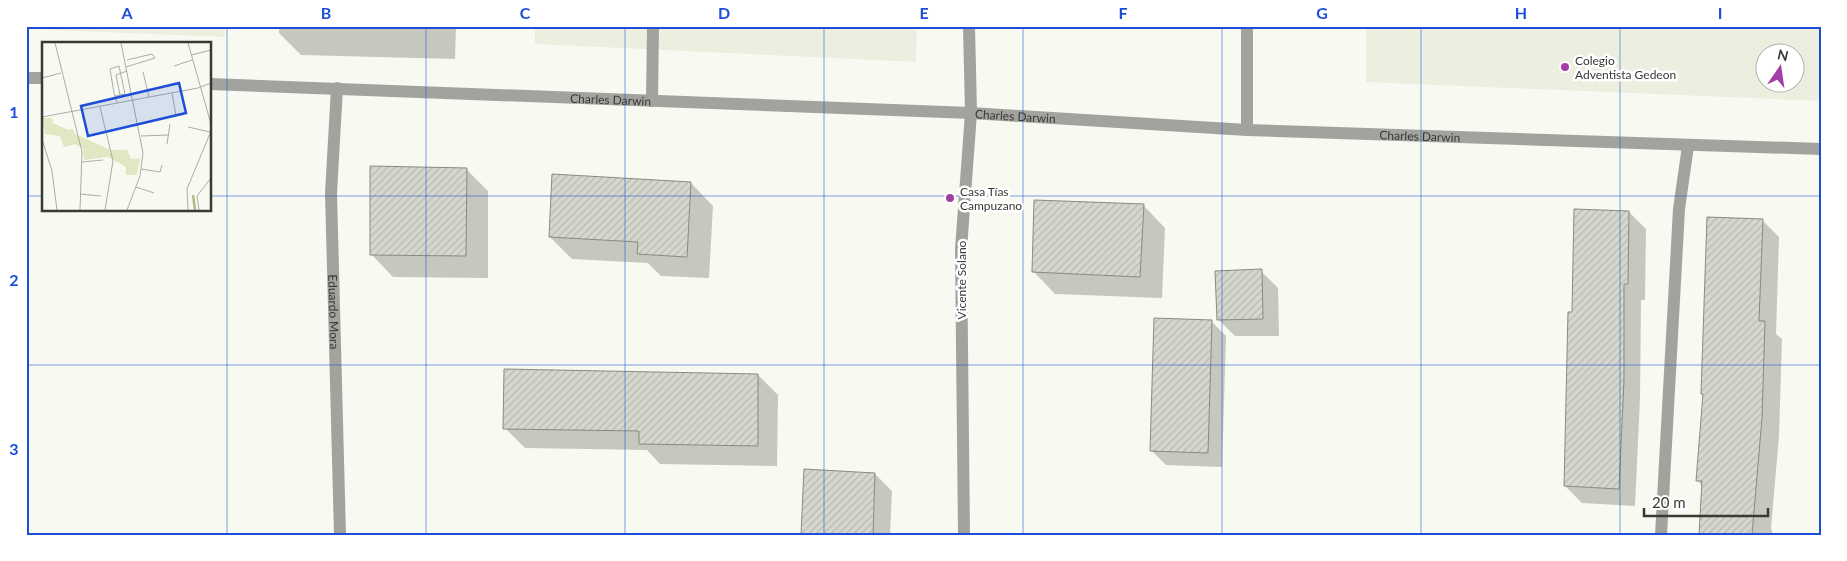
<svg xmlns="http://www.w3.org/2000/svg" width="1847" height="561" font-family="Lato,sans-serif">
  <defs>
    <pattern id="building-hatch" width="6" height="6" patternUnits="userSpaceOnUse" patternTransform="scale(1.25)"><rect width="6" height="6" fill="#d6d8cf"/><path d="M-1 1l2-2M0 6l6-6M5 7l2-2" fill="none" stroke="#b8bab2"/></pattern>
  </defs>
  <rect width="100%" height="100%" fill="#f8faf1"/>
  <!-- built -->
  <path fill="#ecefe0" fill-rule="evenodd" d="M26,26H225V37L26,29Z
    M535,26H917L916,62L535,44Z
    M1366,26H1821V101L1366,82ZM1764,52H1794V82H1764Z"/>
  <!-- shadow -->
  <path fill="#0003" d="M279,26H456L455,59L301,55L279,33Z
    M466,169L488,191V278L393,277L371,254Z
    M691,183L713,206L709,278L661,276L648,263L572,259L550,237Z
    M1143,205L1165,228L1162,298L1055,294L1033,271Z
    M1629,212L1646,229L1645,300H1641L1640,398L1635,506L1582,503L1565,486L1573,313Z
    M1762,220L1779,237L1776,334L1782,339L1779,436L1771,528L1773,535H1700L1703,487L1697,480L1704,396L1702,394Z
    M1261,271L1278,288L1279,336H1235L1218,319Z
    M1211,321L1226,336L1222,467L1166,465L1152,451Z
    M758,375L778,395L777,466L660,464L647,450L525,448L505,428Z
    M875,474L892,491L890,535H802Z
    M657,533L727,535H657Z"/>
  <!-- building -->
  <path fill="url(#building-hatch)" stroke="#898a82" d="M370,166L467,168L466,256L370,255Z
    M552,174L691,182L687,257L637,254L638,242L549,237Z
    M1034,200L1144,204L1140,277L1032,272Z
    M1574,209L1629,211L1628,284H1624V380L1619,489L1564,486L1568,312H1572Z
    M1707,217L1763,219L1759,321H1765L1762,418L1752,535H1699L1702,481H1696L1703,394H1701Z
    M1262,269L1263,319L1217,320L1215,271Z
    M1154,318L1212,320L1208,453L1150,451Z
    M504,369L758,374V446L639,444V431L503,429Z
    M804,469L875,473L873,535H801Z"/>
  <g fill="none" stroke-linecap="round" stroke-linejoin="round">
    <!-- lane -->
    <path stroke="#a2a39f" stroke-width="12" d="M652,101L653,26"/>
    <!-- street -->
    <g stroke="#a2a39f" stroke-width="12">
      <path d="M1247,26V130"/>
      <path d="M26,78H44"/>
      <path id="s1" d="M210,84L971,113L1247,130L1821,149"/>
      <path id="s2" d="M337,88L331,193L340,535"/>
      <path d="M964,535L961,249L971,113L969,26"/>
      <path d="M1661,535L1679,209L1688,146"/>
    </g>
  </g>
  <!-- grid -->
  <path fill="none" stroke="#1d4ed8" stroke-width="1" stroke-opacity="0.55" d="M227,26V535M426,26V535M625,26V535M824,26V535M1023,26V535M1222,26V535M1421,26V535M1620,26V535M26,196H44M210,196H1821M26,365H1821"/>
  <!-- markers -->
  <g fill="#a13fa6" stroke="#fff" stroke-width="2">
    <circle cx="1565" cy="67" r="5"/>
    <circle cx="950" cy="198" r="5"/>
  </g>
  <g text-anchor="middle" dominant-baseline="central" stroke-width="5" stroke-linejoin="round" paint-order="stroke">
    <!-- poi labels -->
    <g font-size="12" fill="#393936" stroke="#fff" text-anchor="start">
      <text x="1575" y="60">Colegio<tspan x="1575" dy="14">Adventista Gedeon</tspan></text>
      <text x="960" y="191">Casa Tías<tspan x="960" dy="14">Campuzano</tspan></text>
    </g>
    <!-- street labels -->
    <g font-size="12" fill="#393936" stroke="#fff">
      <text stroke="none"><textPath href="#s1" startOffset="401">Charles Darwin</textPath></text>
      <text stroke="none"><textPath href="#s1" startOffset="806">Charles Darwin</textPath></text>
      <text stroke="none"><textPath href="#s1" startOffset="1211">Charles Darwin</textPath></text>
      <text transform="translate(961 280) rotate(-90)">Vicente Solano</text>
      <text stroke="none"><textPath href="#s2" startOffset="224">Eduardo Mora</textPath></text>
    </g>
  </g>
  <!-- overview -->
  <g transform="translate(42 42)">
    <rect width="169" height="169" fill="#f8faf1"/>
    <path d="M0,76H10L11,81L26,88L31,87L33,92L69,108H85L89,117L98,116L95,133H84V125L66,115L42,118L41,106L33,102L22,105L18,94L3,92Z" fill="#e0e7c2"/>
    <path fill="none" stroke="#b3bb89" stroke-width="2.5" d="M151,153L153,168"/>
    <path fill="none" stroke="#acada6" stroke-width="1" d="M13,1L40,110L38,168M79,1L101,111L98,134L85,168M146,1L169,82M149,13L169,8M132,24L150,18M84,25L113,16L110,12L85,18M101,30L107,55M0,36L19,31M130,51L134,74M78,53L74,33L85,29M73,54L83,52L77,24L68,27L72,51L75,61M58,65L71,119L63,168M0,75L156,46L169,41M146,85L168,90M99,94L126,93M0,97L10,129L15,168M125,102L128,82M40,120L61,118M99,127L118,130L120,123M94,145L112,151M38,152L59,154M146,168L145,147L169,89M157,168L155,154L169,136"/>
    <path fill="#1d4ed8" fill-opacity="0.15" stroke="#1d4ed8" stroke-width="2.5" d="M137,41L144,71L46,94L39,64Z"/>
    <rect width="169" height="169" fill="none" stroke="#393936" stroke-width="2.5"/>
  </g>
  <!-- border -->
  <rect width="1847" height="561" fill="none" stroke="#ffffff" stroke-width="55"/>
  <!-- north arrow -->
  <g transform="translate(1780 68) rotate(13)"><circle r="24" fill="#ffffff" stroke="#b0b0af"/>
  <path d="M0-4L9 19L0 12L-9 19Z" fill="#a13fa6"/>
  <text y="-8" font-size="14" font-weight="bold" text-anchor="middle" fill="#393936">N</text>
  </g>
  <!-- scale -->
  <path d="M1644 508v8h124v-8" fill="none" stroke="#393936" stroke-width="2.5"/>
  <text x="1652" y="508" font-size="15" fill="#393936" stroke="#ffffff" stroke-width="4" paint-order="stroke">20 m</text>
  <rect x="28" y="28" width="1792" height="506" fill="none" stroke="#1d4ed8" stroke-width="2"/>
  <g font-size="16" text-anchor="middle" font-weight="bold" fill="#1d4ed8">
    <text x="127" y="19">A</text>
    <text x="326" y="19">B</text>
    <text x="525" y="19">C</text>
    <text x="724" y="19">D</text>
    <text x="924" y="19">E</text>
    <text x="1123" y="19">F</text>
    <text x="1322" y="19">G</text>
    <text x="1521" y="19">H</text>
    <text x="1720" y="19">I</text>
    <text x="14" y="118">1</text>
    <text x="14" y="286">2</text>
    <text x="14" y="455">3</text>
  </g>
</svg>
